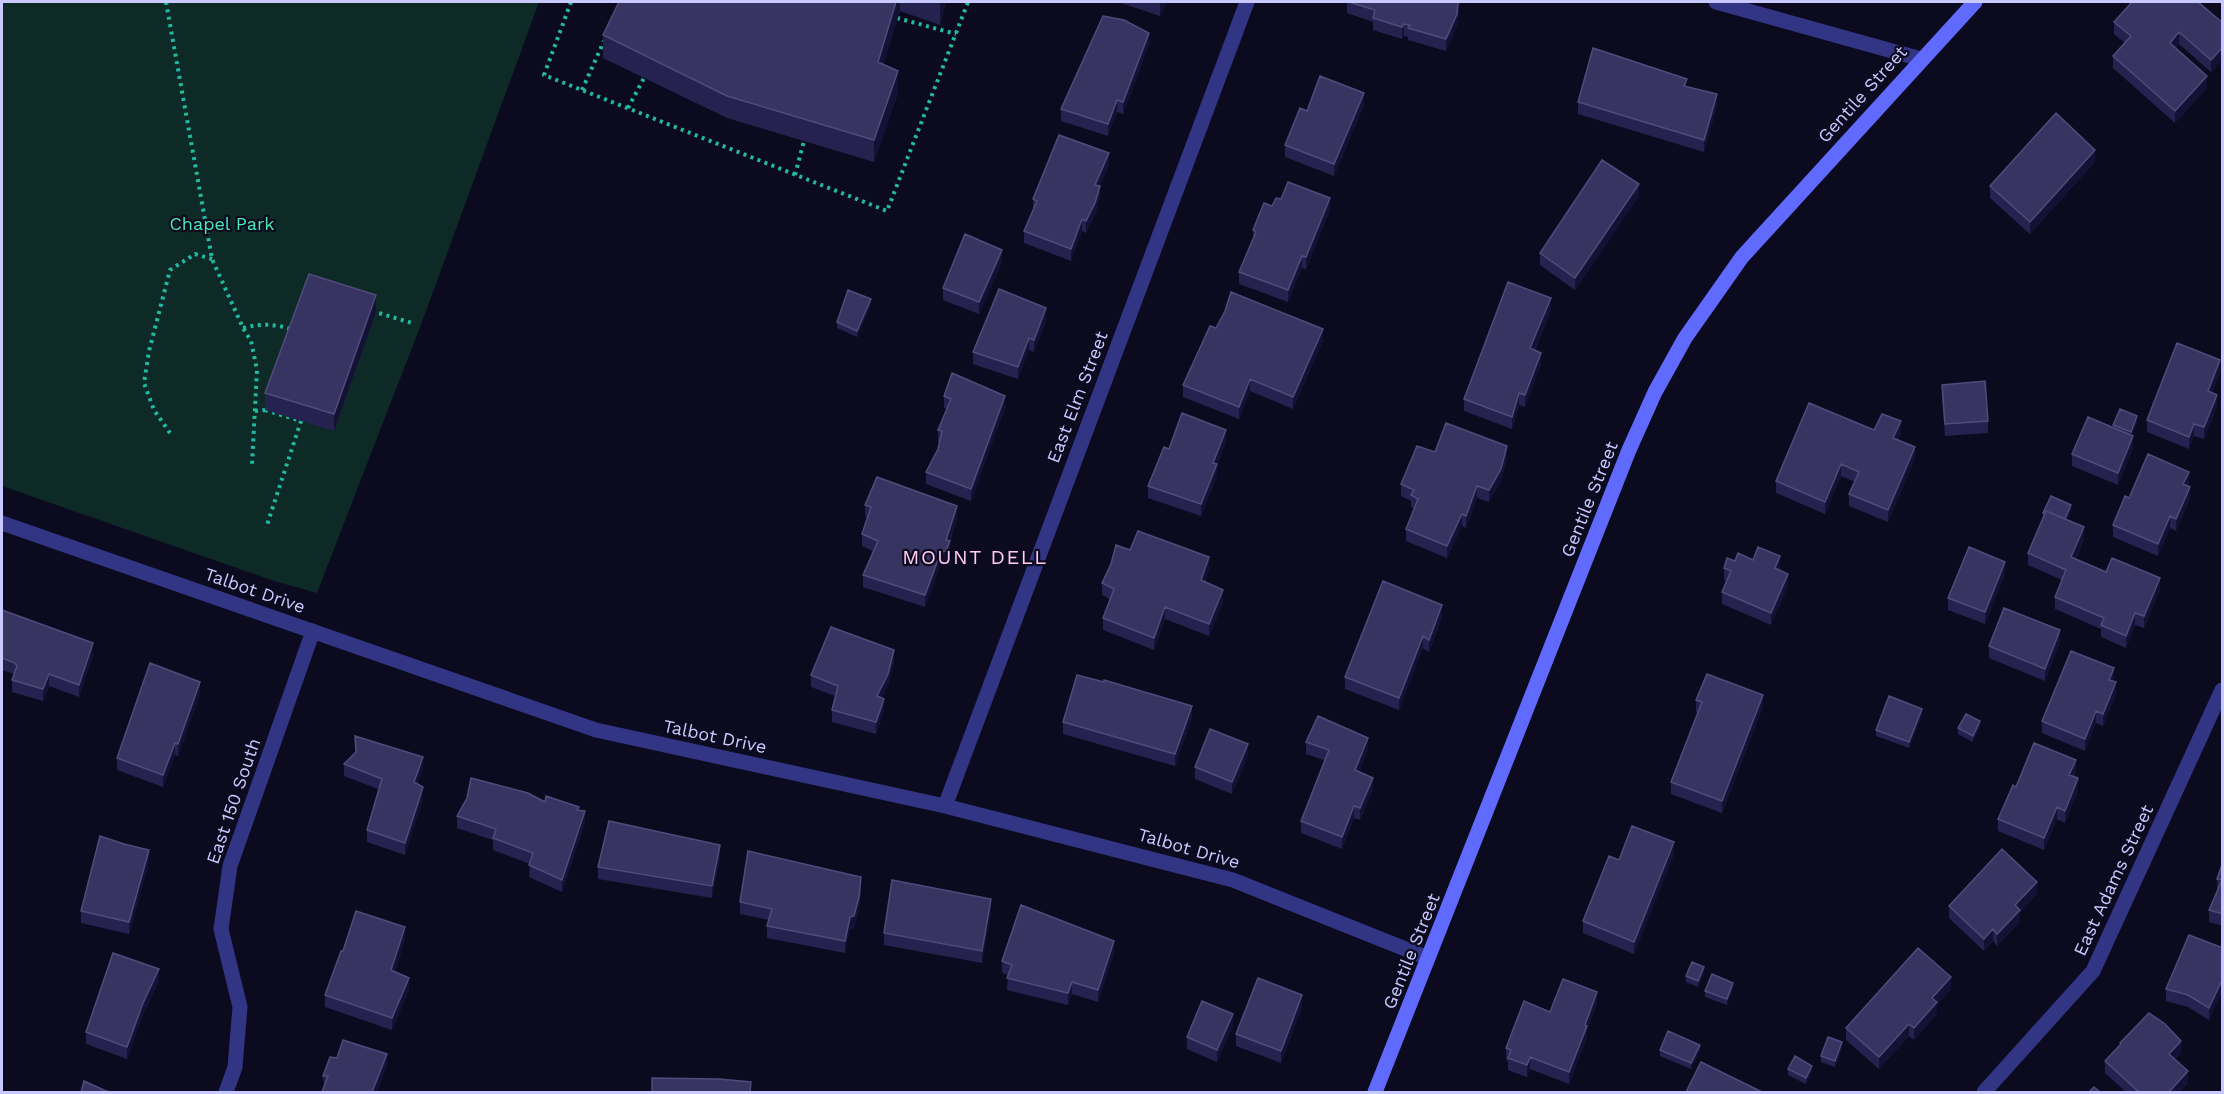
<svg xmlns="http://www.w3.org/2000/svg" width="2224" height="1094" font-family="'Work Sans',sans-serif">
  <rect width="100%" height="100%" fill="#0c0a1f"/>
  <!-- green -->
  <path fill="#0d2a26" d="M2,2H539L422,322L317,593L274,581L2,486Z"/>
  <g fill="none" stroke-linecap="round" stroke-linejoin="round">
    <!-- path -->
    <path stroke="#22b9a3" stroke-width="4" stroke-dasharray="3 4.5" stroke-linecap="butt" d="M166,2L212,259L243,328L251,341L257,370L252,464
      M571,2L544,75L887,211L968,2
      M897,18L956,34
      M582,90L604,41
      M628,108L644,78
      M795,175L804,141
      M372,311L412,323
      M243,328C261,323 276,324 294,330
      M265,410L301,421L266,528
      M255,411L265,410L266,406
      M170,433L154,410L144,383L149,351L170,270L195,254L212,259"/>
    <!-- minor -->
    <path stroke="#313583" stroke-width="15" d="M1716,2L1921,59
      M2,523L596,730L945,806L1233,880L1428,958
      M945,806L1247,2
      M226,1092L235,1067L240,1007L221,929L230,866L313,631
      M1984,1092L2093,971L2222,690"/>
    <!-- secondary -->
    <path stroke="#606aff" stroke-width="15" d="M1375,1092L1629,450L1655,392L1685,338L1742,257L1975,2"/>
  </g>
  <!-- wall -->
  <path fill="#26224f" d="M619,2H946L940,25L900,11L883,64L898,93L874,162L727,118L603,58V35Z
    M1118,2H1166L1160,16Z
    M1347,2H1460L1457,26L1446,51L1408,40V37L1404,36L1402,39L1373,30V22L1347,13Z
    M2114,22L2223,23V59L2211,72L2179,44L2176,48L2207,88L2175,123L2113,68V56L2125,43L2114,34Z
    M1149,45L1123,114L1117,112L1108,136L1061,121V109Z
    M1687,87L1717,106L1704,152L1578,114V102Z
    M1364,105L1334,176L1285,157V145L1307,111Z
    M2095,162L2030,234L1990,198V186Z
    M1109,165L1100,186V198L1095,215L1086,233L1082,231L1071,261L1024,243V231L1033,211V199Z
    M1639,196L1575,290L1540,265V253Z
    M1272,206L1330,210L1306,269L1302,268L1288,302L1239,284V272L1253,241V230Z
    M1002,262L979,314L943,300V288Z
    M871,305L857,337L837,328V322Z
    M1551,310L1535,350L1541,365L1525,407L1519,405L1512,429L1464,411V399Z
    M376,312L334,431L265,410V393Z
    M1046,320L1034,352L1029,350L1018,379L973,364V352Z
    M1216,328L1323,341L1293,409L1250,391L1239,419L1183,397V385Z
    M2220,372L2212,393L2217,407L2204,439L2194,436L2189,449L2147,432V420Z
    M1942,385L1988,421V433L1945,436L1942,397Z
    M944,396L1005,408L971,501L926,484V472L938,449L939,442H938V430L947,409L944,408Z
    M2137,423L2132,435L2133,448L2118,485L2072,466V454L2113,427V425Z
    M1874,430L1901,433L1898,440L1915,459L1888,522L1849,506V494L1855,482L1841,476L1825,514L1776,493V481Z
    M1226,442L1217,466V476L1201,516L1148,498V486L1169,449Z
    M1435,452L1507,458L1501,481L1489,502L1477,498L1466,528L1462,526L1447,558L1406,541V529L1414,509L1411,507V501L1401,496V484Z
    M2189,484L2188,486L2190,499L2176,531L2170,528L2158,556L2113,537V525L2129,498Z
    M865,505L957,518L950,541V553L946,563L941,564L925,607L863,587V575L873,551L862,546V534L868,518L865,517Z
    M2071,511L2067,520L2084,539L2076,559L2106,572L2160,590L2144,628L2135,625L2126,648L2101,637V629L2055,609V597L2062,580L2028,565V553L2043,518V513Z
    M1130,550L1209,569L1205,582L1223,602L1209,636L1165,619L1154,650L1103,630V618L1110,599L1102,595V583Z
    M1753,560L1780,568L1779,570L1788,586L1771,625L1722,604V592L1726,581L1724,580V568L1735,561Z
    M2005,574L1985,624L1948,610V598Z
    M2,610L93,655L79,697L49,686L43,701L12,692V680L14,674L2,670Z
    M1442,617L1429,652L1423,648L1399,710L1345,689V677Z
    M2060,642L2045,681L1989,658V646Z
    M894,662L888,686L882,698L884,711L876,734L832,722V710L835,696L811,687V675Z
    M2114,680L2116,694L2103,726L2096,723L2085,751L2042,733V721Z
    M200,694L178,756L175,755L163,787L117,770V758Z
    M1696,700L1763,707L1722,813L1671,794V782L1698,713L1696,712Z
    M1922,715L1909,748L1876,736V730Z
    M1192,718L1175,766L1063,734V722Z
    M1980,727L1973,742L1958,734V728Z
    M1306,742L1368,750L1359,772L1373,790L1360,820L1354,818L1342,849L1301,833V821L1324,760L1306,754Z
    M1248,756L1232,794L1195,779V767Z
    M344,764L423,769L417,784L423,799L405,855L367,842V830L378,789L344,776Z
    M2076,772L2074,777L2078,790L2065,823L2057,819L2044,850L1998,831V819L2016,787Z
    M545,802L579,810L585,823L562,892L529,877L530,864L493,850V840L457,828V816Z
    M1674,854L1634,954L1583,933V921L1619,860Z
    M720,857L712,898L598,879V867Z
    M149,862L129,934L81,923V911Z
    M2223,862V926L2209,922V910L2218,891H2217V879Z
    M861,889L859,909L854,928L850,929L845,953L767,938V926L769,920L740,914V902Z
    M2037,894L2020,912V922L1997,946L1993,941L1984,951L1949,918V906Z
    M991,911L982,963L884,945V933Z
    M405,939L395,971L409,990L392,1030L325,1007V995Z
    M2223,948V990L2209,1020L2188,1007L2166,1001V989Z
    M1114,953L1098,1002L1072,994L1068,1005L1007,990L1008,975L1002,973V961Z
    M1704,973L1698,987L1686,982V976Z
    M159,981L143,1015L127,1059L86,1044V1032Z
    M1733,989L1727,1005L1705,997V991Z
    M1951,989L1937,1004V1014L1914,1040L1909,1036L1879,1069L1846,1040V1028Z
    M1597,1004L1587,1030V1038L1569,1084L1530,1069L1527,1077L1508,1070V1061L1506,1060V1048L1550,1012Z
    M1302,1007L1281,1063L1236,1046V1034Z
    M1233,1026L1217,1062L1187,1049V1037Z
    M2120,1043L2181,1053L2175,1059L2188,1083L2179,1092H2126L2105,1073V1061L2120,1045Z
    M1842,1048L1835,1067L1821,1062V1056Z
    M1660,1050L1700,1051L1691,1069L1660,1056Z
    M387,1066L324,1088L323,1076Z
    M1788,1069L1812,1072L1806,1084L1788,1075Z"/>
  <!-- shaded-wall -->
  <path fill="#141134" d="M896,2H900V11L878,84V62Z
    M940,2H946L940,25Z
    M1161,2H1166L1160,16V4Z
    M1458,2H1460L1457,26L1446,51V39Z
    M1404,24V36L1402,39V27Z
    M2179,32V44L2170,55V43Z
    M1149,33V45L1123,114V102Z
    M2223,47V59L2211,72V60Z
    M898,71V93L874,162V140Z
    M2207,76V88L2175,123V111Z
    M1364,93V105L1334,176V164Z
    M1717,94V106L1704,152V140Z
    M1117,100V112L1108,136V124Z
    M2095,150V162L2030,234V222Z
    M1109,153V165L1095,197V185Z
    M1639,184V196L1575,290V278Z
    M1100,186V198L1095,215L1086,233V221Z
    M1330,198V210L1306,269V257Z
    M1082,219V231L1071,261V249Z
    M1002,250V262L979,314V302Z
    M1302,256V268L1288,302V290Z
    M376,295V312L334,431V414Z
    M1551,298V310L1530,360V348Z
    M871,299V305L857,337V331Z
    M1046,308V320L1034,352V340Z
    M1323,329V341L1293,409V397Z
    M1029,338V350L1018,379V367Z
    M1541,353V365L1525,407V395Z
    M2220,360V372L2208,403V391Z
    M1250,379V391L1239,419V407Z
    M1519,393V405L1512,429V417Z
    M2217,395V407L2204,439V427Z
    M1005,396V408L971,501V489Z
    M2137,416V423L2131,438V432Z
    M1901,421V433L1893,450V438Z
    M2194,424V436L2189,449V437Z
    M1226,430V442L1217,466V476L1201,516V504L1213,463Z
    M2133,436V448L2118,485V473Z
    M1507,446V458L1501,481L1489,502V490Z
    M1915,447V459L1888,522V510Z
    M1841,464V476L1825,514V502Z
    M2189,472V484L2183,496V484Z
    M1477,486V498L1466,528V516Z
    M2190,487V499L2176,531V519Z
    M2071,505V511L2064,528V521Z
    M957,506V518L947,547L950,541V553L946,563L941,564L925,607V595L946,540Z
    M1462,514V526L1447,558V546Z
    M2170,516V528L2158,556V544Z
    M2084,527V539L2071,569V557Z
    M1780,556V568L1775,580V568Z
    M1209,557V569L1201,592V580Z
    M2005,562V574L1985,624V612Z
    M1788,574V586L1771,625V613Z
    M2160,578V590L2144,628V616Z
    M1223,590V602L1209,636V624Z
    M1442,605V617L1429,652V640Z
    M1165,607V619L1154,650V638Z
    M2135,613V625L2126,648V636Z
    M2060,630V642L2045,681V669Z
    M1423,636V648L1399,710V698Z
    M93,643V655L79,697V685Z
    M894,650V662L888,686L877,708V696Z
    M2114,668V680L2109,692V680Z
    M49,674V686L43,701V689Z
    M200,682V694L178,756V744Z
    M2116,682V694L2103,726V714Z
    M1763,695V707L1722,813V801Z
    M884,699V711L876,734V722Z
    M1192,706V718L1175,766V754Z
    M1922,709V715L1909,748V742Z
    M2096,711V723L2085,751V739Z
    M1980,721V727L1973,742V736Z
    M1368,738V750L1355,782V770Z
    M175,743V755L163,787V775Z
    M1248,744V756L1232,794V782Z
    M423,757V769L414,794V782Z
    M2076,760V772L2069,787V775Z
    M1373,778V790L1360,820V808Z
    M2078,778V790L2065,823V811Z
    M423,787V799L405,855V843Z
    M1354,806V818L1342,849V837Z
    M2057,807V819L2044,850V838Z
    M585,811V823L562,892V880Z
    M1674,842V854L1634,954V942Z
    M720,845V857L712,898V886Z
    M149,850V862L129,934V922Z
    M861,877L859,909L854,928L850,929L845,953V941Z
    M2037,882V894L2020,912V922L1997,946V934L2015,905Z
    M991,899V911L982,963V951Z
    M405,927V939L391,982V970Z
    M1993,929V941L1984,951V939Z
    M1114,941V953L1098,1002V990Z
    M1704,967V973L1698,987V981Z
    M159,969V981L143,1015L127,1059V1047L143,1003Z
    M1951,977V989L1937,1004V1014L1914,1040V1028L1932,998Z
    M409,978V990L392,1030V1018Z
    M2223,978V990L2209,1020V1008Z
    M1072,982V994L1068,1005V993Z
    M1733,983V989L1727,1005V999Z
    M1597,992V1004L1587,1030V1038L1569,1084V1072L1585,1025Z
    M1302,995V1007L1281,1063V1051Z
    M1233,1014V1026L1217,1062V1050Z
    M1909,1024V1036L1879,1069V1057Z
    M2181,1041V1053L2169,1066V1054Z
    M1842,1042V1048L1835,1067V1061Z
    M1700,1045V1051L1691,1069V1063Z
    M387,1054V1066L377,1092H372Z
    M1530,1057V1069L1527,1077V1065Z
    M1812,1066V1072L1806,1084V1078Z
    M2188,1071V1083L2179,1092H2169Z"/>
  <!-- building -->
  <path fill="#383462" stroke="#4f4b7b" stroke-width="1.5" d="M619,2H896L878,62L898,71L874,140L727,96L603,35Z
    M1349,2H1458L1457,14L1446,39L1408,28L1410,25L1404,24L1402,27L1373,18L1375,10Z
    M2132,2H2198L2223,23V47L2211,60L2179,32L2170,43L2207,76L2175,111L2113,56L2131,36L2114,22Z
    M1103,16L1124,20L1149,33L1123,102L1117,100L1108,124L1061,109Z
    M1593,48L1687,79L1684,86L1717,94L1704,140L1578,102Z
    M1320,76L1364,93L1334,164L1285,145L1300,108L1307,111Z
    M2056,113L2095,150L2030,222L1990,186Z
    M1059,135L1109,153L1095,185L1100,186L1095,203L1086,221L1082,219L1071,249L1024,231L1037,201L1033,199Z
    M1602,160L1639,184L1575,278L1540,253Z
    M1288,182L1330,198L1306,257L1302,256L1288,290L1239,272L1256,232L1253,230L1264,203L1272,206L1276,198L1281,199Z
    M965,234L1002,250L979,302L943,288Z
    M309,274L376,295L334,414L265,393Z
    M1508,282L1551,298L1530,348L1541,353L1525,395L1519,393L1512,417L1464,399Z
    M999,289L1046,308L1034,340L1029,338L1018,367L973,352Z
    M848,290L871,299L857,331L837,322Z
    M1231,292L1323,329L1293,397L1250,379L1239,407L1183,385L1210,326L1216,328L1225,311Z
    M2177,343L2220,360L2208,391L2217,395L2204,427L2194,424L2189,437L2147,420Z
    M952,373L1005,396L971,489L926,472L938,449L942,431L938,430L951,399L944,396Z
    M1985,381L1988,421L1945,424L1942,385Z
    M1809,403L1874,430L1882,414L1901,421L1893,438L1915,447L1888,510L1849,494L1859,472L1841,464L1825,502L1776,481Z
    M2120,409L2137,416L2131,432L2113,425Z
    M1182,413L1226,430L1213,463L1217,464L1201,504L1148,486L1164,447L1169,449Z
    M2088,417L2133,436L2118,473L2072,454Z
    M1446,423L1507,446L1501,469L1489,490L1477,486L1466,516L1462,514L1447,546L1406,529L1418,499L1411,495L1414,490L1401,484L1417,446L1435,452Z
    M2148,454L2189,472L2183,484L2190,487L2176,519L2170,516L2158,544L2113,525L2125,496L2129,498Z
    M877,477L957,506L946,540L950,541L946,551L941,552L925,595L863,575L878,541L862,534L871,507L865,505Z
    M2051,496L2071,505L2065,519L2046,511L2045,513H2043Z
    M2046,511L2084,527L2071,557L2106,572L2112,558L2160,578L2144,616L2135,613L2126,636L2101,625L2104,618L2055,597L2066,570L2028,553Z
    M1138,531L1209,557L1201,580L1223,590L1209,624L1165,607L1154,638L1103,618L1114,589L1102,583L1111,564L1116,545L1130,550Z
    M1758,547L1780,556L1775,568L1788,574L1771,613L1722,592L1731,571L1724,568L1727,558L1735,561L1738,553L1753,560Z
    M1969,547L2005,562L1985,612L1948,598Z
    M1383,581L1442,605L1429,640L1423,636L1399,698L1345,677Z
    M2004,608L2060,630L2045,669L1989,646Z
    M2,610L93,643L79,685L49,674L43,689L12,680L17,666L15,663L2,658Z
    M831,627L894,650L888,674L877,696L884,699L876,722L832,710L838,686L811,675Z
    M2071,651L2114,668L2109,680L2116,682L2103,714L2096,711L2085,739L2042,721Z
    M150,663L200,682L178,744L175,743L163,775L117,758Z
    M1707,674L1763,695L1722,801L1671,782L1702,702L1696,700Z
    M1077,675L1104,682V680L1192,706L1175,754L1063,722Z
    M1889,696L1922,709L1909,742L1876,730Z
    M1966,714L1980,721L1973,736L1958,728Z
    M1318,716L1368,738L1355,770L1373,778L1360,808L1354,806L1342,837L1301,821L1329,750L1306,742Z
    M1210,729L1248,744L1232,782L1195,767Z
    M355,736L423,757L414,782L423,787L405,843L367,830L382,779L344,764L356,752Z
    M2034,743L2076,760L2069,775L2078,778L2065,811L2057,807L2044,838L1998,819L2013,785L2016,787Z
    M471,778L528,793L545,802L546,796L579,807L577,810L585,811L562,880L529,865L533,853L493,838L496,829L457,816L467,798Z
    M609,821L720,845L712,886L598,867Z
    M1632,826L1674,842L1634,942L1583,921L1609,856L1619,860Z
    M100,836L124,844L149,850L129,922L81,911Z
    M2002,849L2037,882L2015,905L2020,910L1997,934L1993,929L1984,939L1949,906Z
    M748,851L861,877L859,897L854,916L850,917L845,941L767,926L772,909L740,902Z
    M2223,862V914L2209,910L2222,880L2217,879Z
    M892,880L991,899L982,951L884,933Z
    M1021,905L1114,941L1098,990L1072,982L1068,993L1007,978L1012,965L1002,961Z
    M356,911L405,927L391,970L409,978L392,1018L325,995L341,951H343Z
    M2189,935L2223,948V978L2209,1008L2188,995L2166,989Z
    M1918,948L1951,977L1932,998L1937,1002L1914,1028L1909,1024L1879,1057L1846,1028Z
    M113,953L159,969L143,1003L127,1047L86,1032Z
    M1692,962L1704,967L1698,981L1686,976Z
    M1712,974L1733,983L1727,999L1705,991Z
    M1258,978L1302,995L1281,1051L1236,1034Z
    M1563,979L1597,992L1585,1025L1587,1026L1569,1072L1530,1057L1527,1065L1508,1058L1511,1050L1506,1048L1524,1001L1550,1012Z
    M1202,1001L1233,1014L1217,1050L1187,1037Z
    M2149,1013L2165,1024L2181,1041L2169,1054L2188,1071L2169,1092H2139L2105,1061L2121,1044L2120,1043Z
    M1668,1031L1700,1045L1691,1063L1660,1050Z
    M1828,1037L1842,1042L1835,1061L1821,1056Z
    M343,1040L387,1054L372,1092H322L328,1076H323L330,1057L337,1058Z
    M1795,1056L1812,1066L1806,1078L1788,1069Z
    M1701,1062L1762,1092H1686Z
    M652,1078L719,1079L751,1082L750,1092H652Z
    M84,1081L106,1091L111,1092H81Z
    M2094,1087L2100,1092H2089Z"/>
  <g text-anchor="middle" dominant-baseline="central" stroke-width="4.5" stroke-linejoin="round" paint-order="stroke">
    <!-- street labels -->
    <g font-size="18" fill="#cac9ff" stroke="#0c0a1f">
      <text transform="translate(1862 94) rotate(-48)">Gentile Street</text>
      <text transform="translate(1077 397) rotate(-69)">East Elm Street</text>
      <text transform="translate(1589 499) rotate(-68)">Gentile Street</text>
      <text transform="translate(255 590) rotate(19)">Talbot Drive</text>
      <text transform="translate(715 736) rotate(12)">Talbot Drive</text>
      <text transform="translate(233 801) rotate(-71)">East 150 South</text>
      <text transform="translate(1189 848) rotate(16)">Talbot Drive</text>
      <text transform="translate(2113 880) rotate(-65)">East Adams Street</text>
      <text transform="translate(1411 951) rotate(-68)">Gentile Street</text>
    </g>
    <!-- park labels -->
    <g font-size="18" fill="#4be9b4" stroke="#0c0a1f">
      <text x="222" y="223">Chapel Park</text>
    </g>
    <!-- neighbourhood labels -->
    <g font-size="20" letter-spacing="1.5" fill="#ffcbf1" stroke="#0c0a1f">
      <text x="975" y="557">MOUNT DELL</text>
    </g>
  </g>
  <!-- border -->
  <rect width="2224" height="1094" fill="none" stroke="#cac9ff" stroke-width="6"/>
</svg>
